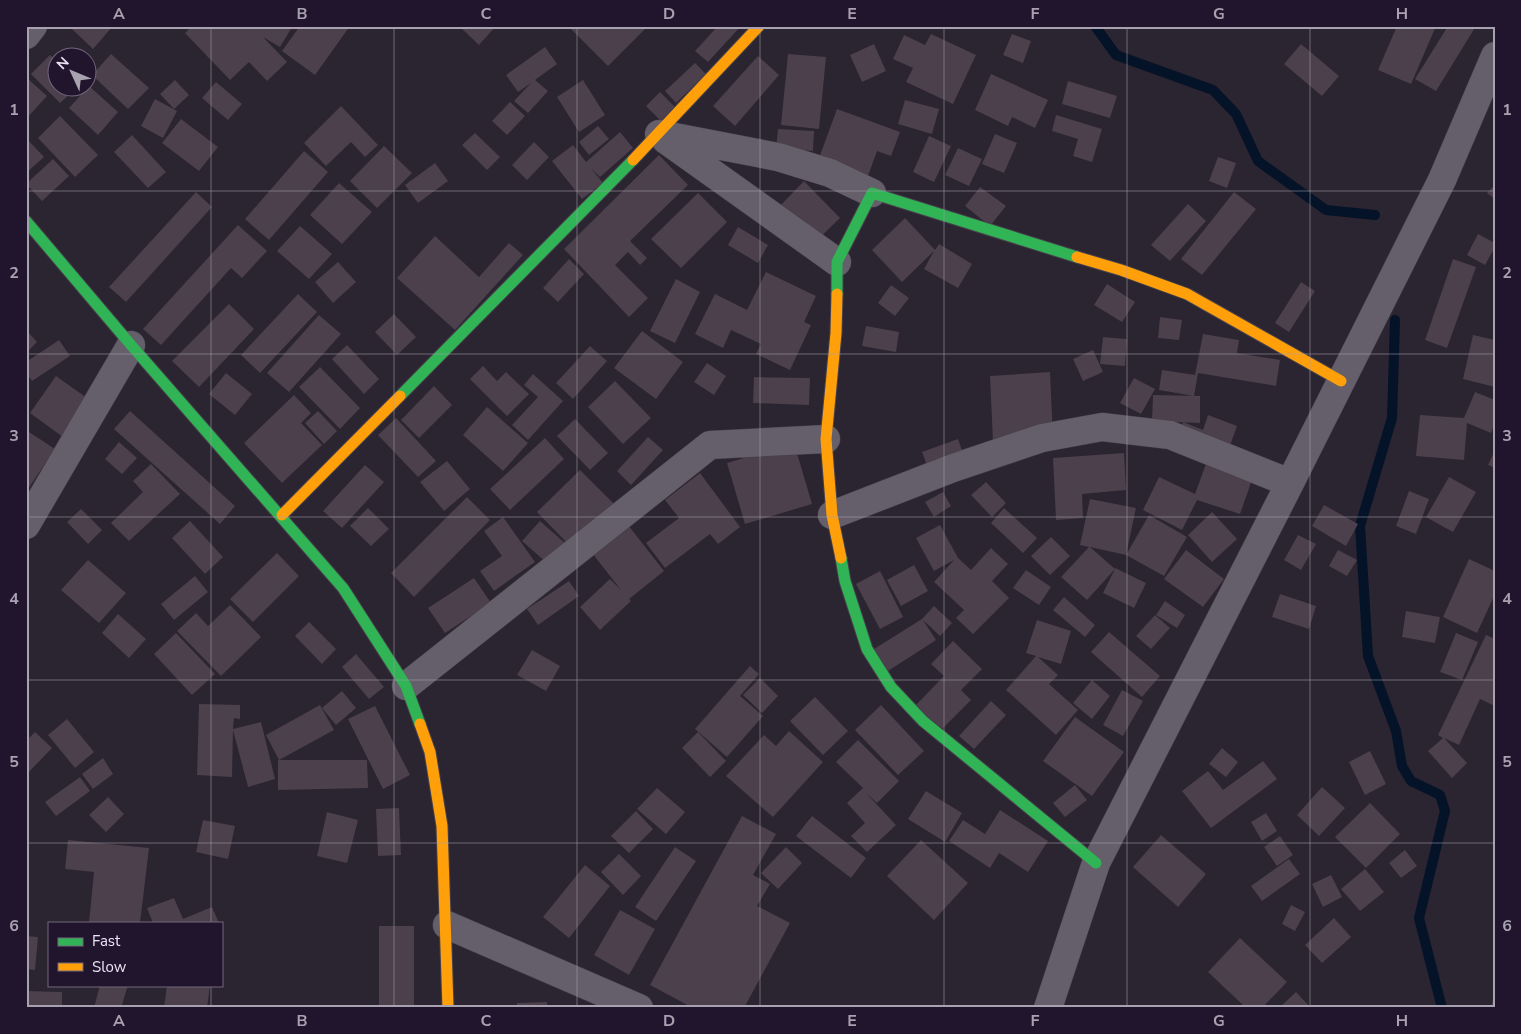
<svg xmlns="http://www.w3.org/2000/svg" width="1521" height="1034" font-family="'Nunito Sans',sans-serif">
  <rect width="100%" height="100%" fill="#2b2431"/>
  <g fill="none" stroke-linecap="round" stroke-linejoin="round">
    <!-- stream -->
    <path stroke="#041327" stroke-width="10" d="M1095,26L1116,55L1213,90L1236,114L1258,161L1326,210L1375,215
      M1395,320L1392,418L1360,526L1368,656L1396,731L1402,766L1411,781L1440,795L1445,811L1419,918L1442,1008"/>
  </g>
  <!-- building -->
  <path fill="#4b404b" d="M74,26H113L93,49L72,29Z
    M192,26H291L292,27L280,47L263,37L287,62L267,81L249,62L230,80L185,33Z
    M300,26H350L315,75L282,51Z
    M459,26H496L479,45Z
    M574,26H648L608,66L571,29Z
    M718,26H741L708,62L695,51Z
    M1397,26H1436L1411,84L1378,70Z
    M1448,26H1476L1436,91L1415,79Z
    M931,34L976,55L953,104L906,82L913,68L893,59L904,35L925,45Z
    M1012,34L1031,41L1023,63L1003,55Z
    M874,44L886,71L862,82L850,55Z
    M1301,44L1339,76L1322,96L1284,64Z
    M545,47L557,64L535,80L548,91L528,113L514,101L531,83L518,92L506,75Z
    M111,54L149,88L128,109L92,75Z
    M788,54L826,57L819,129L781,125Z
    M50,55L58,62V88H77L60,103L31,74Z
    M758,56L779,75L735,126L713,106Z
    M695,63L706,74L676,103L665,91Z
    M991,74L1048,100L1035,128L1012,117L1008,126L975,110Z
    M27,78L47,96L26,119V80Z
    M175,80L189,95L174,109L160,94Z
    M583,80L605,115L579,132L557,97Z
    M1068,81L1117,96L1110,118L1062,104Z
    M216,82L242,104L228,120L202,98Z
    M89,86L118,112L98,135L69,108Z
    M660,92L675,107L661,121L646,106Z
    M155,99L177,111L163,138L141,126Z
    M905,100L939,109L932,134L898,124Z
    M510,102L525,116L507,135L492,121Z
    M341,106L378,145L365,157L351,142L326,166L304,143Z
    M837,109L900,132L891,156L877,151L868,176L819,158Z
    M1056,115L1102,129L1092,162L1073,156L1078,139L1052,131Z
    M60,116L98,155L75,177L38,138Z
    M181,119L218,147L199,171L162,143Z
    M598,126L609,139L589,155L579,142Z
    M778,129L814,131L813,151L776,148Z
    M620,132L633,148L600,177L591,168L603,183L582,199L552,161L573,145L586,162Z
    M475,133L500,157L487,170L462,145Z
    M995,134L1017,143L1004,173L982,164Z
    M132,135L166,172L148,188L114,152Z
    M929,136L951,146L934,182L913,172Z
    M26,138L44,157L26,173Z
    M534,142L549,157L527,180L512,165Z
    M384,146L412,173L377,208L350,181Z
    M958,148L982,159L969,186L945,175Z
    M304,151L328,172L269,240L245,219Z
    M659,155L688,185L630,241L647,258L640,265L628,252L615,265L648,298L629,317L564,249Z
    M1218,157L1236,163L1227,188L1209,181Z
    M53,159L69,176L42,201L26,184Z
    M435,163L448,181L418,203L405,185Z
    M804,181L840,218L812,245L777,209Z
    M339,183L372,212L342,244L310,215Z
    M1495,185V199L1487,193Z
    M980,187L1006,206L990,226L965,206Z
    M196,192L212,207L126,302L109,287Z
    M1234,192L1256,209L1202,275L1181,259Z
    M698,193L727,222L681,268L651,239Z
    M1188,204L1206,221L1170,261L1151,245Z
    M905,218L935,250L939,244L972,264L958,288L924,269L934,251L902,282L872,250Z
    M238,225L267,251L242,278L231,268L161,345L143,329Z
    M300,226L332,254L309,279L277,251Z
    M738,227L768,245L758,263L728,245Z
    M1478,234L1495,243V247L1485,265L1467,255Z
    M435,236L479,277L509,243L523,255L455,330L397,278Z
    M569,259L584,274L558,302L543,288Z
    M1453,259L1476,267L1447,348L1425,340Z
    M338,262L356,282L333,303L315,282Z
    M766,272L816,296L804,322L811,325L790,370L756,354L761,344L731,330L723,348L695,334L715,294L747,310Z
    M676,279L700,292L675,343L650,331Z
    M1301,282L1315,291L1289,332L1275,323Z
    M1107,284L1135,302L1122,322L1094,305Z
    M891,285L909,298L895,316L878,303Z
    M298,294L317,312L260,373L241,355Z
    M229,304L254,329L199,387L172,361Z
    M394,314L416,337L397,355L375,332Z
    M319,315L341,334L289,392L267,373Z
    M1160,317L1182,320L1179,340L1158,338Z
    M866,326L899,332L896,352L862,346Z
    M26,330L37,342L26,353Z
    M642,331L683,362L656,399L614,368Z
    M1203,334L1239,340L1237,353L1280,360L1276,386L1198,373L1194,396L1159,390L1162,370L1195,375Z
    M1473,335L1495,340V387L1463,379Z
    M1103,337L1127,339L1125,366L1100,364Z
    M59,340L70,356L32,381L26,373V362Z
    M347,345L379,379L364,394L332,359Z
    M590,346L607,361L573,399L556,383Z
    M1093,350L1103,372L1083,381L1073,359Z
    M707,363L726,376L714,395L694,382Z
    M483,366L497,381L506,372L529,394L507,416L470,379Z
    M320,367L360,408L340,429L299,387Z
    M1050,372L1053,438L993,442L990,376Z
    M226,373L252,394L235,415L209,394Z
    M533,374L563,401L528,440L512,425L538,397L524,385Z
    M56,376L94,403L67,440L30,413Z
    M754,377L810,378L809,405L753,403Z
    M1134,378L1155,389L1141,414L1120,403Z
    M615,381L651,418L623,444L588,407Z
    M434,386L452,405L419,438L401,420Z
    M1475,392L1495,400V424L1491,433L1467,423L1464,460L1416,456L1420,415L1464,418Z
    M294,395L311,413L301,423L322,445L282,483L244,443Z
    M1153,395L1200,396V423L1152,421Z
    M487,407L528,443L503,471L463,435Z
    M130,411L235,506L220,524L114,429Z
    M318,411L337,431L324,444L305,423Z
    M1208,415L1237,426L1227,454L1178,436L1183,422L1203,430Z
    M396,418L436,461L418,477L378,435Z
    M575,419L608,453L590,470L557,436Z
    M26,430L55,449L26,492Z
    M648,437L663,450L631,485L617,471Z
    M545,438L564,459L510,510L490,489Z
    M958,439L965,459L929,471L922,452Z
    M119,442L137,458L122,474L105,459Z
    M794,443L812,504L745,524L727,463Z
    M1495,450V468L1488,465Z
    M1124,453L1126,490L1082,494L1083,518L1056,520L1053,458Z
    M447,461L470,489L444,511L420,482Z
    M1207,461L1253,477L1240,514L1197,500L1182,530L1143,510L1159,477L1195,494Z
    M151,464L180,494L129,541L111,523L143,492L133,481Z
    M365,465L384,482L342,528L323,511Z
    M580,470L614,504L571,547L537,512Z
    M700,473L740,527L718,544L710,534L665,568L646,543L679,518L665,500Z
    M1449,477L1476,492L1453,532L1426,517Z
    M986,482L1006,503L992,517L971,495Z
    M1409,491L1429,499L1416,534L1396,526Z
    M943,492L951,506L934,517L925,502Z
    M467,497L490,520L414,597L391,573Z
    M1090,499L1136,508L1126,555L1090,547L1115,569V568L1146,583L1134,608L1103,593L1115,569L1087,600L1061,577L1089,547L1080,545Z
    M1324,505L1358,524L1346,546L1312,526Z
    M368,508L389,529L371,546L350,526Z
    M1004,508L1037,538L1023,553L991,523Z
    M81,509L102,530L88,544L67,522Z
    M1212,512L1237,539L1212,562L1188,535Z
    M1149,515L1187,537L1164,576L1126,555Z
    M503,517L535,562L494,591L480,571L502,556L484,531Z
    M190,521L223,557L205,574L172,538Z
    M540,521L566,544L548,564L522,541Z
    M628,525L664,571L629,599L631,601L600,630L580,607L610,579L621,590L592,553Z
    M940,525L958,558L971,570L991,548L1008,564L992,581L1009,598L973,634L956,618L964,610L934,582L954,560L934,571L916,538Z
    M1298,535L1316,544L1301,570L1284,560Z
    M1051,537L1070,556L1050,575L1031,556Z
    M1186,550L1224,579L1203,607L1164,579Z
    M1338,550L1357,560L1347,576L1329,566Z
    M277,553L299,576L253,622L230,599Z
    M1469,559L1495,571V594L1477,633L1443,617Z
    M88,560L126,593L99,623L61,590Z
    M914,565L928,591L901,606L887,580Z
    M1026,570L1051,587L1039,605L1013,588Z
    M880,571L903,617L880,629L856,584Z
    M195,576L208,592L174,620L161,604Z
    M474,578L491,603L445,633L428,608Z
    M569,581L579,596L538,625L527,609Z
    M1280,594L1316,606L1309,629L1272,617Z
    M1064,597L1095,625L1085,637L1053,610Z
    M1165,601L1185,615L1177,628L1156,615Z
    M230,605L261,637L221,676L177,631L196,613L208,626Z
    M934,606L952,623L940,636L923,620L936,640L888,671L874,649L922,619Z
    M1406,611L1440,617L1435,643L1402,637Z
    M118,614L146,639L129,658L102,633Z
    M1155,615L1170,628L1151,649L1136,636Z
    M1037,620L1071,631L1061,664L1038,657L1058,675L1049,684L1078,710L1056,735L1006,690L1036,656L1026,653Z
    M309,622L336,649L322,664L295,636Z
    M1109,632L1160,676L1142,697L1091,652Z
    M176,633L215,674L192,695L154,654Z
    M1456,633L1478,642L1462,680L1440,672Z
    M1486,635L1495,639V706L1480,699L1459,745L1444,738L1467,763L1452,778L1428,751L1443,738L1438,735Z
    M953,641L982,669L961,690L971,700L940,731L915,706L944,676L931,664Z
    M532,650L560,666L546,691L517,675Z
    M356,654L384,687L369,699L342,667Z
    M750,666L759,674L740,696L763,716L727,757L695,729Z
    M760,678L778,696L762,713L743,695Z
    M1092,680L1110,696L1092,719L1073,703Z
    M1122,690L1143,701L1123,736L1103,725Z
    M342,691L356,708L336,725L322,708Z
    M815,697L848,731L823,755L790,721Z
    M991,701L1006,715L974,749L959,736Z
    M199,704L240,705V719L234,718L233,729L261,722L275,779L248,787L233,730L232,777L197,775Z
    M320,705L334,730L279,760L266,735Z
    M881,705L924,751L898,775L855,730Z
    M375,706L410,775L383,789L348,719Z
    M1075,717L1124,752L1092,796L1043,761Z
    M67,719L94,752L75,768L48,735Z
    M789,731L823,762L773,817L726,776L764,735L776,746Z
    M35,732L52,748L26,775V741Z
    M698,732L726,761L710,777L682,748Z
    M858,740L899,781L877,803L866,793L896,825L867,852L851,836L865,823L847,803L863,788L836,762Z
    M1222,748L1238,762L1226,777L1209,764Z
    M1370,751L1386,784L1365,795L1349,762Z
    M103,758L113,774L93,789L82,774Z
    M278,760H367L368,788L278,790Z
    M1263,761L1277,779L1211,828L1182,791L1208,771L1223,790Z
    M80,777L90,791L56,816L45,802Z
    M1075,785L1087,800L1065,817L1053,803Z
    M1322,787L1345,808L1319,836L1297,815Z
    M657,788L685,812L666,834L637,809Z
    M926,791L962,813L945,842L908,819Z
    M108,797L124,814L106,832L89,815Z
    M1370,803L1400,834L1366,868L1335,837Z
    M399,808L401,855L378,856L376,809Z
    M1000,810L1048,841L1028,872L999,853L990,868L949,841L963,820L985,834Z
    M636,811L653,829L629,853L611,836Z
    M327,812L358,820L347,863L317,856Z
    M1266,813L1277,831L1262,841L1251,822Z
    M742,816L776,834L753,875L770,884L757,906L790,923L744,1008H693L650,985Z
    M812,816L866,858L851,878L796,836Z
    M203,820L235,826L228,859L196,852Z
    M1161,835L1206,874L1178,907L1133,867Z
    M1280,836L1293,855L1277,866L1264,847Z
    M68,840L149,848L140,923H89L94,872L65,869Z
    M921,840L968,883L934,920L887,876Z
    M675,847L696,861L656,921L635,907Z
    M786,847L802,863L778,889L761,873Z
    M1405,850L1417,866L1401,878L1389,863Z
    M619,854L641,876L623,895L601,872Z
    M1289,859L1300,874L1262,901L1251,886Z
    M585,865L610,886L569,938L543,917Z
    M1365,869L1384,892L1360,911L1341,889Z
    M1331,875L1342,897L1323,907L1312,884Z
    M174,898L183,919L212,907L219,923H153L147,908Z
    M1291,905L1305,912L1295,931L1282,924Z
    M620,910L655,929L629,975L594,955Z
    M1334,918L1351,937L1322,963L1305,945Z
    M379,926H414V1008H379Z
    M26,936L38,937L35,970L26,969Z
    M1240,938L1287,982L1262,1008H1246L1208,972Z
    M100,985H128L121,1008H94Z
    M167,985H210L207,1008H164Z
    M26,991L62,992V1008H26Z
    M1296,992L1311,1008H1279Z
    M1494,994L1495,1008H1491Z
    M547,1002V1008H517V1003Z"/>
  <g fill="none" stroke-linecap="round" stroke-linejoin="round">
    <defs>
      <path id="street" d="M26,35L33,26
        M659,134L778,157L830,173L872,193
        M666,140L837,262
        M832,515L953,468L1042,438L1102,427L1170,435L1290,483
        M26,525L131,345
        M406,686L710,445L826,439
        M447,925L639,1008
        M1048,1008L1096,863L1290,483L1442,180L1495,56"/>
      <path id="fast" d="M26,221L131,345L343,588L406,686L420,724
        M837,294V262L872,193L1077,257
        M400,396L633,160
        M841,558L845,581L867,649L891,687L923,721L1096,863"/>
      <path id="slow" d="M633,160L759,26
        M1077,257L1121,270L1187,294L1341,381
        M837,294L836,333L826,439L832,515L841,558
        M282,515L400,396
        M420,724L430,752L442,826L448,1008"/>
    </defs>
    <!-- street casing -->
    <use href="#street" stroke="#47414d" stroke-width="29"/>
    <!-- fast casing -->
    <use href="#fast" stroke="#47414d" stroke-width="13"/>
    <!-- slow casing -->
    <use href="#slow" stroke="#47414d" stroke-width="13"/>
    <!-- street -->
    <use href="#street" stroke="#645f6a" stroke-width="28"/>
    <!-- fast -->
    <use href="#fast" stroke="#30b455" stroke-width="11"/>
    <!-- slow -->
    <use href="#slow" stroke="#ff9f0a" stroke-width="11"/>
  </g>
  <!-- grid -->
  <path fill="none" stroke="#a8a1b0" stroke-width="1" stroke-opacity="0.55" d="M211,26V923M394,26V1008M577,26V1008M760,26V1008M944,26V1008M1127,26V1008M1310,26V1008M26,191H1495M26,354H1495M26,517H1495M26,680H1495M26,843H1495M211,985V1008"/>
  <!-- border -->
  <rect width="1521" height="1034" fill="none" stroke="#21152d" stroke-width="55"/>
  <!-- legend -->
  <rect x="48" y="922" width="175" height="65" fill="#21152d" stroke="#72687d"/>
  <rect x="58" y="938" width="25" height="8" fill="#30b455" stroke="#72687d"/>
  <text x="92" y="946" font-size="15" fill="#ece4f5">Fast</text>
  <rect x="58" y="963" width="25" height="8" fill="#ff9f0a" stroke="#72687d"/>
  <text x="92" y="972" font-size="15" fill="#ece4f5">Slow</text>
  <!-- north arrow -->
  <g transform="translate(72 72) rotate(314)"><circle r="24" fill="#21152d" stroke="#72687d"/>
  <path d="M0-4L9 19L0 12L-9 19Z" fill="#a8a1b0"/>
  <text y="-8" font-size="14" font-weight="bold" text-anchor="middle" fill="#ece4f5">N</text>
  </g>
  <rect x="28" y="28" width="1466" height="978" fill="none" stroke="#a8a1b0" stroke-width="2"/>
  <g font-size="16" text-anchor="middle" font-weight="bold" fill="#a8a1b0">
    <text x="119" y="19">A</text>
    <text x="302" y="19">B</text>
    <text x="486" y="19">C</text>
    <text x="669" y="19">D</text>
    <text x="852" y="19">E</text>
    <text x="1035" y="19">F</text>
    <text x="1219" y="19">G</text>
    <text x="1402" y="19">H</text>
    <text x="14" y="115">1</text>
    <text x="1507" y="115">1</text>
    <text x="14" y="278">2</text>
    <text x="1507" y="278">2</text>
    <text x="14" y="441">3</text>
    <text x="1507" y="441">3</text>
    <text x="14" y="604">4</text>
    <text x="1507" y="604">4</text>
    <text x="14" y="767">5</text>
    <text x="1507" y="767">5</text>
    <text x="14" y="931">6</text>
    <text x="1507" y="931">6</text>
    <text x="119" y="1026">A</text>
    <text x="302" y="1026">B</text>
    <text x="486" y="1026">C</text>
    <text x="669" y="1026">D</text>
    <text x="852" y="1026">E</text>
    <text x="1035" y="1026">F</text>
    <text x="1219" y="1026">G</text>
    <text x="1402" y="1026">H</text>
  </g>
</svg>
